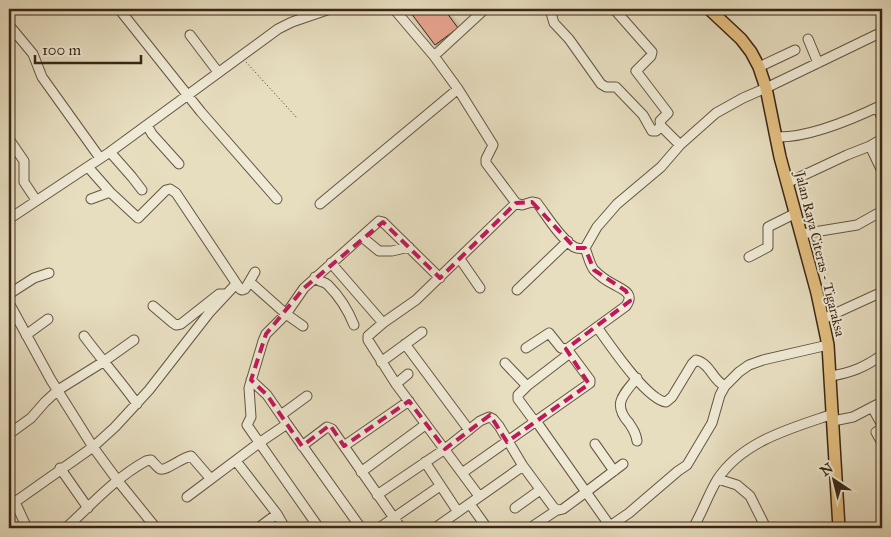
<svg xmlns="http://www.w3.org/2000/svg" width="891" height="537" font-family="'IM FELL Great Primer',serif">
  <defs>
    <filter id="shadow"><feDropShadow dx="3" dy="3" stdDeviation="2.5" flood-color="#0004"/></filter>
  </defs>
  <rect width="100%" height="100%" fill="#e7dec0"/>
  <filter id="stains"><feTurbulence type="fractalNoise" baseFrequency=".004" numOctaves="4"/><feColorMatrix values="0 0 0 0 .2 0 0 0 0 .09 0 0 0 0 .02 0 0 0 .5 -.17"/></filter>
  <radialGradient id="worn" r=".72"><stop offset=".6" stop-color="#630" stop-opacity="0"/><stop offset="1" stop-color="#630" stop-opacity=".3"/></radialGradient>
  <!-- building -->
  <path fill="#e6a28c" stroke="#3a2615" filter="url(#shadow)" d="M408,9H444L458,28L435,45Z"/>
  <g fill="none" stroke-linecap="round" stroke-linejoin="round">
    <defs>
      <path id="minor" d="M119,9L201,112L277,199
        M394,9L434,56L458,89L493,145L486,159V163L516,203L416,300L383,323L368,336V340L396,384L479,496
        M555,9L551,13L554,23L569,39L601,84L606,87H616L643,115L652,131H656L661,126L660,121L668,113L636,71L651,56L652,52L614,9
        M881,9L882,11
        M9,25L33,54L42,77L100,158
        M190,35L218,72
        M808,39L818,63
        M434,56L485,9
        M759,67L795,50
        M878,108L882,119
        M147,125L152,134L179,164
        M661,126L680,145
        M776,137C808,138 853,119 882,105
        M9,139L24,161V182L36,200
        M882,139L870,146L882,171
        M110,152L132,177L142,190
        M88,167L110,192L138,218L166,190L170,189L176,193L240,289L242,290L245,289L255,272
        M787,183L847,155L870,146
        M91,199L110,192
        M516,203L522,205L532,202L537,203C547,216 560,238 574,247C578,249 581,249 585,248L597,227L617,204L661,167L680,145L716,113L743,98L766,88L882,32
        M320,204L458,89
        M9,219L110,152L278,29L292,22L330,9
        M802,234L857,225L882,211
        M362,237L379,251H392L409,247
        M749,257L768,247V227L796,213
        M460,259L480,288
        M331,263L383,323
        M315,277C320,284 323,280 328,285C339,296 348,310 354,325
        M250,282L286,314L303,326
        M517,290L568,241
        M9,294L34,278L49,273
        M9,303L51,380L93,447L118,481L156,528
        M153,306L173,323L176,325L181,324L219,294H225
        M823,319L882,292
        M597,327C610,345 646,399 666,402L672,397L692,364L696,360C711,364 712,380 725,386
        M26,335L48,319
        M84,336C101,359 120,380 137,404
        M405,344L469,430
        M526,348L549,333L561,348L567,349
        M381,362L422,332
        M505,363L527,386
        M831,376C851,373 865,367 882,355
        M637,378C623,395 612,404 629,423C633,429 636,433 637,441
        M251,380L267,395L287,424
        M396,384L408,374
        M872,407L882,425
        M281,415L307,396
        M833,421L853,417L882,402
        M535,422L518,399V395L527,386L570,353
        M882,428L876,432L882,443
        M9,434L31,418L45,402L58,390L103,362L134,340
        M595,444L614,471
        M302,446L327,427L332,429L401,528
        M344,446L409,401
        M236,461L277,514L285,528
        M425,462L458,512
        M60,468L88,508
        M361,472L425,425
        M462,473L590,383V380L567,349L626,306C635,293 623,290 613,284C607,281 599,275 594,270C589,263 588,255 585,248
        M718,479L737,485L750,496L766,528
        M377,495L445,449L480,421L489,417L493,419L499,426L523,466L554,508L559,510L563,509L586,492L536,421
        M187,497L259,443L287,424L361,528
        M470,504L487,528
        M515,508L540,490
        M610,526L586,492L623,464
        M27,528L15,502L93,447L115,427L149,390L209,313L236,284
        M66,528C91,505 115,478 146,461L151,460C153,462 157,467 160,469C166,471 183,457 191,456L210,478
        M258,528L277,514
        M319,528L247,425L251,417L249,388L263,341L266,334L286,314L304,288L379,221L383,222L440,278
        M379,528L440,486
        M435,528L523,466
        M530,528L557,510
        M609,528L610,526L629,513L678,471L687,465L712,423L720,395L725,386L739,372L749,365L763,360L828,345
        M693,528C702,513 708,495 717,480C742,441 792,428 833,414"/>
      <path id="major" d="M709,9L741,39L751,52L759,67L766,88L780,157L817,293L828,345L839,528"/>
    </defs>
    <!-- minor casing -->
    <use href="#minor" stroke="#655440" stroke-width="11"/>
    <!-- major casing -->
    <use href="#major" stroke="#3a2615" stroke-width="14"/>
    <!-- path -->
    <path stroke="#3a2615" stroke-width="1" stroke-dasharray="1 2.5" stroke-linecap="butt" d="M246,62L297,118"/>
    <!-- minor -->
    <use href="#minor" stroke="#efead6" stroke-width="9"/>
    <!-- major -->
    <use href="#major" stroke="#e4bf80" stroke-width="11"/>
  </g>
  <!-- marked area -->
  <path fill="none" stroke="#c2185b" stroke-width="4" stroke-dasharray="10 6" stroke-linejoin="round" d="M532,202L575,248H585L594,270L626,291L630,301L566,349L589,384L507,442L490,415L445,449L409,401L344,446L330,425L302,446L267,395L251,380L266,334L304,288L383,222L440,278L516,203Z"/>
  <g text-anchor="middle" dominant-baseline="central" stroke-width="4" stroke-linejoin="round" paint-order="stroke">
    <!-- street labels -->
    <g font-size="14" fill="#3a2615" stroke="#efead6">
      <text transform="translate(820 254) rotate(76)">Jalan Raya Citeras - Tigaraksa</text>
    </g>
  </g>
  <!-- margin -->
  <rect width="891" height="537" fill="none" stroke="#e7dec0" stroke-width="30"/>
  <rect x="10" y="10" width="871" height="517" fill="none" stroke="#3a2615" stroke-width="2.5"/>
  <rect x="15" y="15" width="861" height="507" fill="none" stroke="#3a2615"/>
  <!-- north arrow -->
  <g transform="translate(834 480) rotate(325)" stroke="#efead6" stroke-width="4" paint-order="stroke">
  <path d="M0-4L9 19L0 12L-9 19Z" fill="#3a2615"/>
  <text y="-8" font-size="14" font-weight="bold" text-anchor="middle" fill="#3a2615">N</text>
  </g>
  <!-- scale -->
  <path d="M35 55v8h106v-8" fill="none" stroke="#3a2615" stroke-width="2.5"/>
  <text x="42" y="55" font-size="15" fill="#3a2615" stroke="#efead6" stroke-width="4" paint-order="stroke">100 m</text>
  <rect width="100%" height="100%" filter="url(#stains)"/>
  <rect width="100%" height="100%" fill="url(#worn)"/>
</svg>
